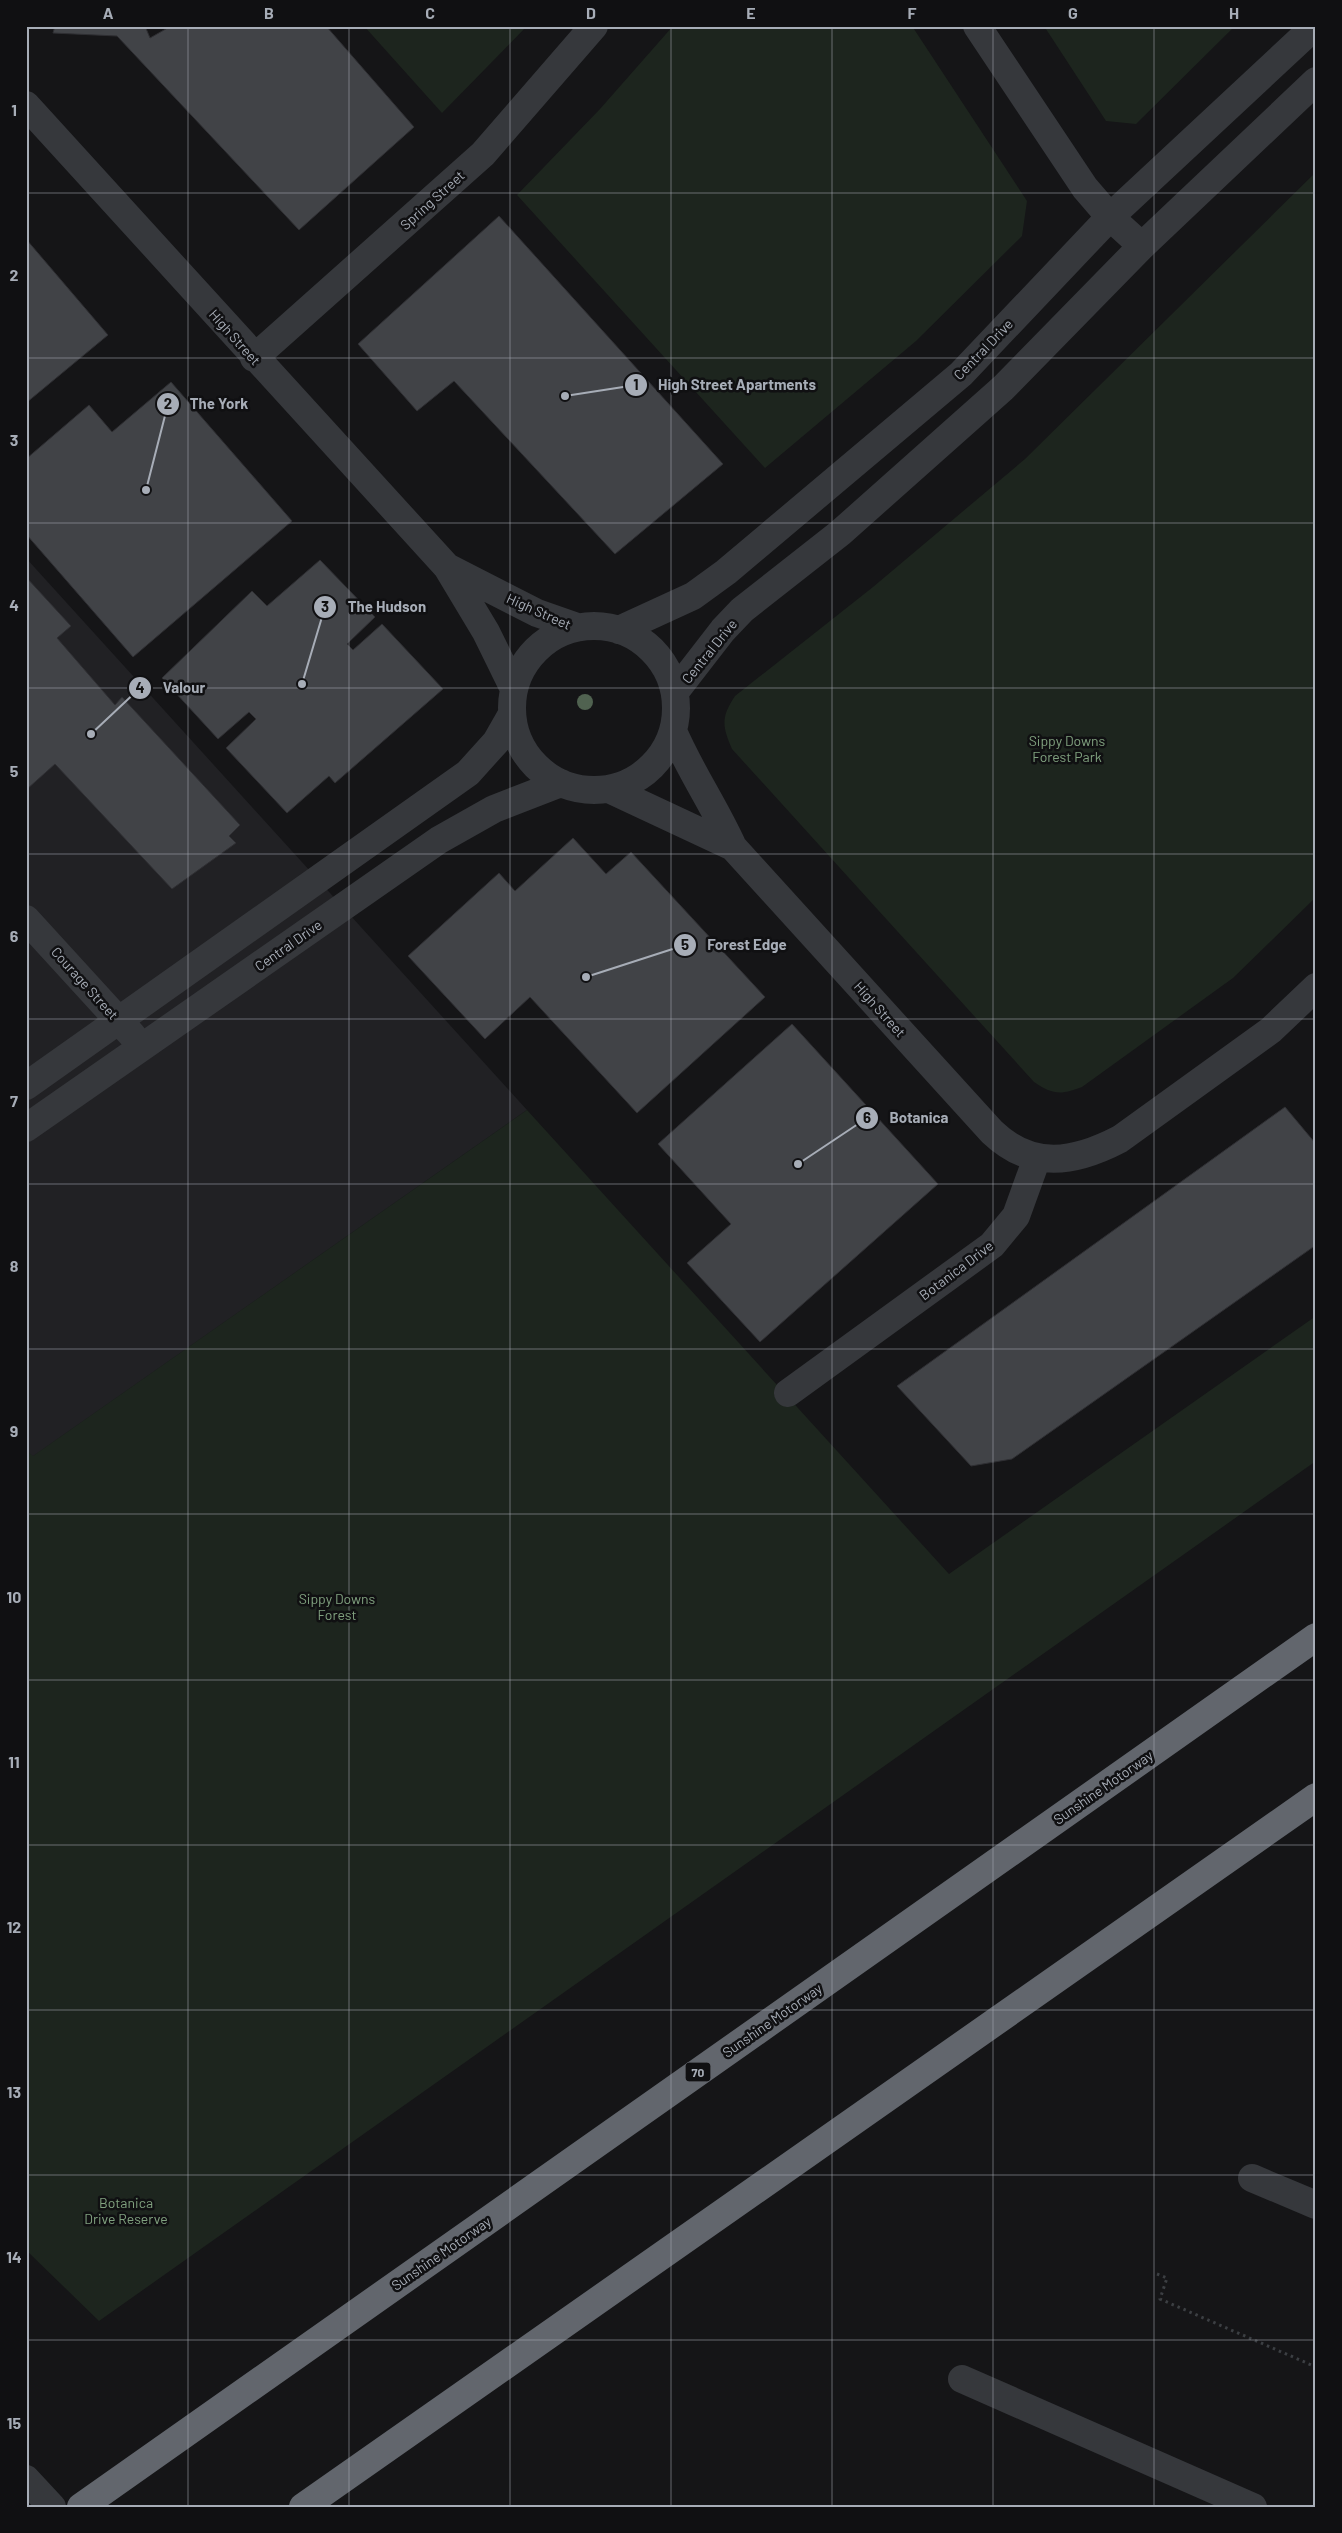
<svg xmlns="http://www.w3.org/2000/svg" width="1342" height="2533" font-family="Barlow,sans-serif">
  <rect width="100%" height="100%" fill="#151517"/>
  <!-- built -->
  <path fill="#212124" d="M26,558L527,1110L32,1457L26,1450Z"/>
  <!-- green -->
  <path fill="#1d251e" d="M364,26H527L442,113Z
    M673,26H912L1027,201L1022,236L916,341L765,468L517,195L600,109Z
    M1044,26H1235L1136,124L1106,121Z
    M1316,172V897L1233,978L1082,1087C1061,1095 1053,1095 1034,1082L732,749C722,726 721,717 735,696L873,587L1025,459Z
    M527,1110L949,1574L1316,1316V1461L99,2321L26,2250V1450L33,1456Z"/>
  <!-- building -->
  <path fill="#414347" stroke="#2f2f33" d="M55,26H145L150,38L171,26H326L414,127L299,230L117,36L53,33Z
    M499,216L723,464L615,554L454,381L417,411L358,344Z
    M26,239L108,335L26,403Z
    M171,382L292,521L133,657L26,534V459L89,405L112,432Z
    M320,560L375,617L347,644L353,650L382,624L443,689L335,783L329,776L287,813L226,748L256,719L249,712L218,739L162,678L252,591L267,606Z
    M26,577L71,626L57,638L115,705L122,697L240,825L229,836L236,843L172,889L55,764L26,790Z
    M573,838L606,874L631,852L765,997L637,1113L530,997L485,1039L408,956L499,873L515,891Z
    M792,1024L938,1184L760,1342L687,1263L731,1224L658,1144Z
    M1285,1107L1316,1144V1245L1012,1459L971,1466L897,1386Z"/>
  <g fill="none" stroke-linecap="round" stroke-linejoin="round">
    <!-- path -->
    <path stroke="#3c3f43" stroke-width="3" stroke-dasharray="2.5 4" stroke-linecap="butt" d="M1157,2274L1167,2278L1160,2299L1316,2367"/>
    <!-- minor -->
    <path stroke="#36383c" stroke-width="28" d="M977,26L1085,188L1110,217L1142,246
      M26,105L447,567L486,632L514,689
      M254,358L483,154L594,26
      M447,567L537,613L577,627
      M512 708a82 82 0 1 1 164 0a82 82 0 1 1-164 0Z
      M619,630L693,596L726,572L961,374L1110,217L1315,26
      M675,692L723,630L742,610L840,533L1003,388L1142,246L1316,81
      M673,731C690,771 715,807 733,847L992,1132C1032,1170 1074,1163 1120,1139L1271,1030L1316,987
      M609,789L733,847
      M26,919L132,1035
      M26,1086L468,773L496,742L512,714
      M26,1128L439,840L494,809L561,783
      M788,1393L992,1245L1016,1216L1037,1158
      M1252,2178L1316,2205
      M962,2379L1253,2507
      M26,2479L52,2507"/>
    <!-- highway -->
    <path stroke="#62666d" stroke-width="28" d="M81,2507L1316,1637
      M303,2507L1316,1797"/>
  </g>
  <!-- trees -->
  <circle fill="#506250" cx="585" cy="702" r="8"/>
  <!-- grid -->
  <path fill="none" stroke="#a7adb7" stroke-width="1" stroke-opacity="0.55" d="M188,26V2507M349,26V2507M510,26V2507M671,26V2507M832,26V2507M993,26V2507M1154,26V2507M26,193H1316M26,358H1316M26,523H1316M26,688H1316M26,854H1316M26,1019H1316M26,1184H1316M26,1349H1316M26,1514H1316M26,1680H1316M26,1845H1316M26,2010H1316M26,2175H1316M26,2340H1316"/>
  <g text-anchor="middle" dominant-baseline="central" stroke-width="5" stroke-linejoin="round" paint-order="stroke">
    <!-- shield labels -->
    <rect fill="#101012" stroke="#7a7e86" stroke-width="1" x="685.5" y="2062.5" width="25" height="19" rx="4"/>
    <g font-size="12" font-weight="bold" fill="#a7adb7">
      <text x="698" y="2072">70</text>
    </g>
    <!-- street labels -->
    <g font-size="14" fill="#a7adb7" stroke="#101012">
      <text transform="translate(432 200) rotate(-42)">Spring Street</text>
      <text transform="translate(235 337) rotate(48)">High Street</text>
      <text transform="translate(983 349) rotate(-46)">Central Drive</text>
      <text transform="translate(539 611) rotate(24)">High Street</text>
      <text transform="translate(709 651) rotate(-51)">Central Drive</text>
      <text transform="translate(288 945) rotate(-35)">Central Drive</text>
      <text transform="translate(85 983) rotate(48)">Courage Street</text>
      <text transform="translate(880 1009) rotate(48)">High Street</text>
      <text transform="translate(956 1270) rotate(-37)">Botanica Drive</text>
      <text transform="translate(1103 1787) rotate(-35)">Sunshine Motorway</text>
      <text transform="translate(772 2020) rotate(-35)">Sunshine Motorway</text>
      <text transform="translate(441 2253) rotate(-35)">Sunshine Motorway</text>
    </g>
    <!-- park labels -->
    <g font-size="14" fill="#80a17f" stroke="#101012">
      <text x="1067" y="740">Sippy Downs<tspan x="1067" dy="16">Forest Park</tspan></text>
      <text x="337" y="1598">Sippy Downs<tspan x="337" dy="16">Forest</tspan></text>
      <text x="126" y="2202">Botanica<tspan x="126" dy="16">Drive Reserve</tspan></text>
    </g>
  </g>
  <!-- callouts -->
  <path fill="none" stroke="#a7adb7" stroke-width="2" d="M565 396L636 385M146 490L168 404M302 684L325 607M91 734L140 688M586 977L685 945M798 1164L867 1118"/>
  <g fill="#a7adb7" stroke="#101012" stroke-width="2">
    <circle cx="565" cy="396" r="5"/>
    <circle cx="146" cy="490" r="5"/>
    <circle cx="302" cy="684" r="5"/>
    <circle cx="91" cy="734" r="5"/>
    <circle cx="586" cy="977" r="5"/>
    <circle cx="798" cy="1164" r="5"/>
    <circle cx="636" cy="385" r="12"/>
    <circle cx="168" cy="404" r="12"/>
    <circle cx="325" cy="607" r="12"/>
    <circle cx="140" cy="688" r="12"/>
    <circle cx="685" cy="945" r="12"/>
    <circle cx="867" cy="1118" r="12"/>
  </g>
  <g font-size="15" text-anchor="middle" font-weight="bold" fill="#111">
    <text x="636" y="390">1</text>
    <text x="168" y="409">2</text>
    <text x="325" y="612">3</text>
    <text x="140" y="693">4</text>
    <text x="685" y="950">5</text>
    <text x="867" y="1123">6</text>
  </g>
  <g font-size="15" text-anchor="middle" font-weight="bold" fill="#a7adb7" stroke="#101012" stroke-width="5" stroke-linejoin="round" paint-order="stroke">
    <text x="737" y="390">High Street Apartments</text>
    <text x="219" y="409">The York</text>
    <text x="387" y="612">The Hudson</text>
    <text x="184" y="693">Valour</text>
    <text x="747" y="950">Forest Edge</text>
    <text x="919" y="1123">Botanica</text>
  </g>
  <!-- border -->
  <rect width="1342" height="2533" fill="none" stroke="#101012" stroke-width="55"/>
  <rect x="28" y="28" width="1286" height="2478" fill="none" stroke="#a7adb7" stroke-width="2"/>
  <g font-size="16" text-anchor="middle" font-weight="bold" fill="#a7adb7">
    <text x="108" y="19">A</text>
    <text x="269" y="19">B</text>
    <text x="430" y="19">C</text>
    <text x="591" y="19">D</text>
    <text x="751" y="19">E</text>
    <text x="912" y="19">F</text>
    <text x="1073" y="19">G</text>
    <text x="1234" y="19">H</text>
    <text x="14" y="116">1</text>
    <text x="14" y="281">2</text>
    <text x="14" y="446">3</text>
    <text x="14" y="611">4</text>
    <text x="14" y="777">5</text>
    <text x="14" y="942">6</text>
    <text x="14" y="1107">7</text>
    <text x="14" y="1272">8</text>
    <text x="14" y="1437">9</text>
    <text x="14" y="1603">10</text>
    <text x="14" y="1768">11</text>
    <text x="14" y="1933">12</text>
    <text x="14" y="2098">13</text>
    <text x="14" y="2263">14</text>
    <text x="14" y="2429">15</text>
  </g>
</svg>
